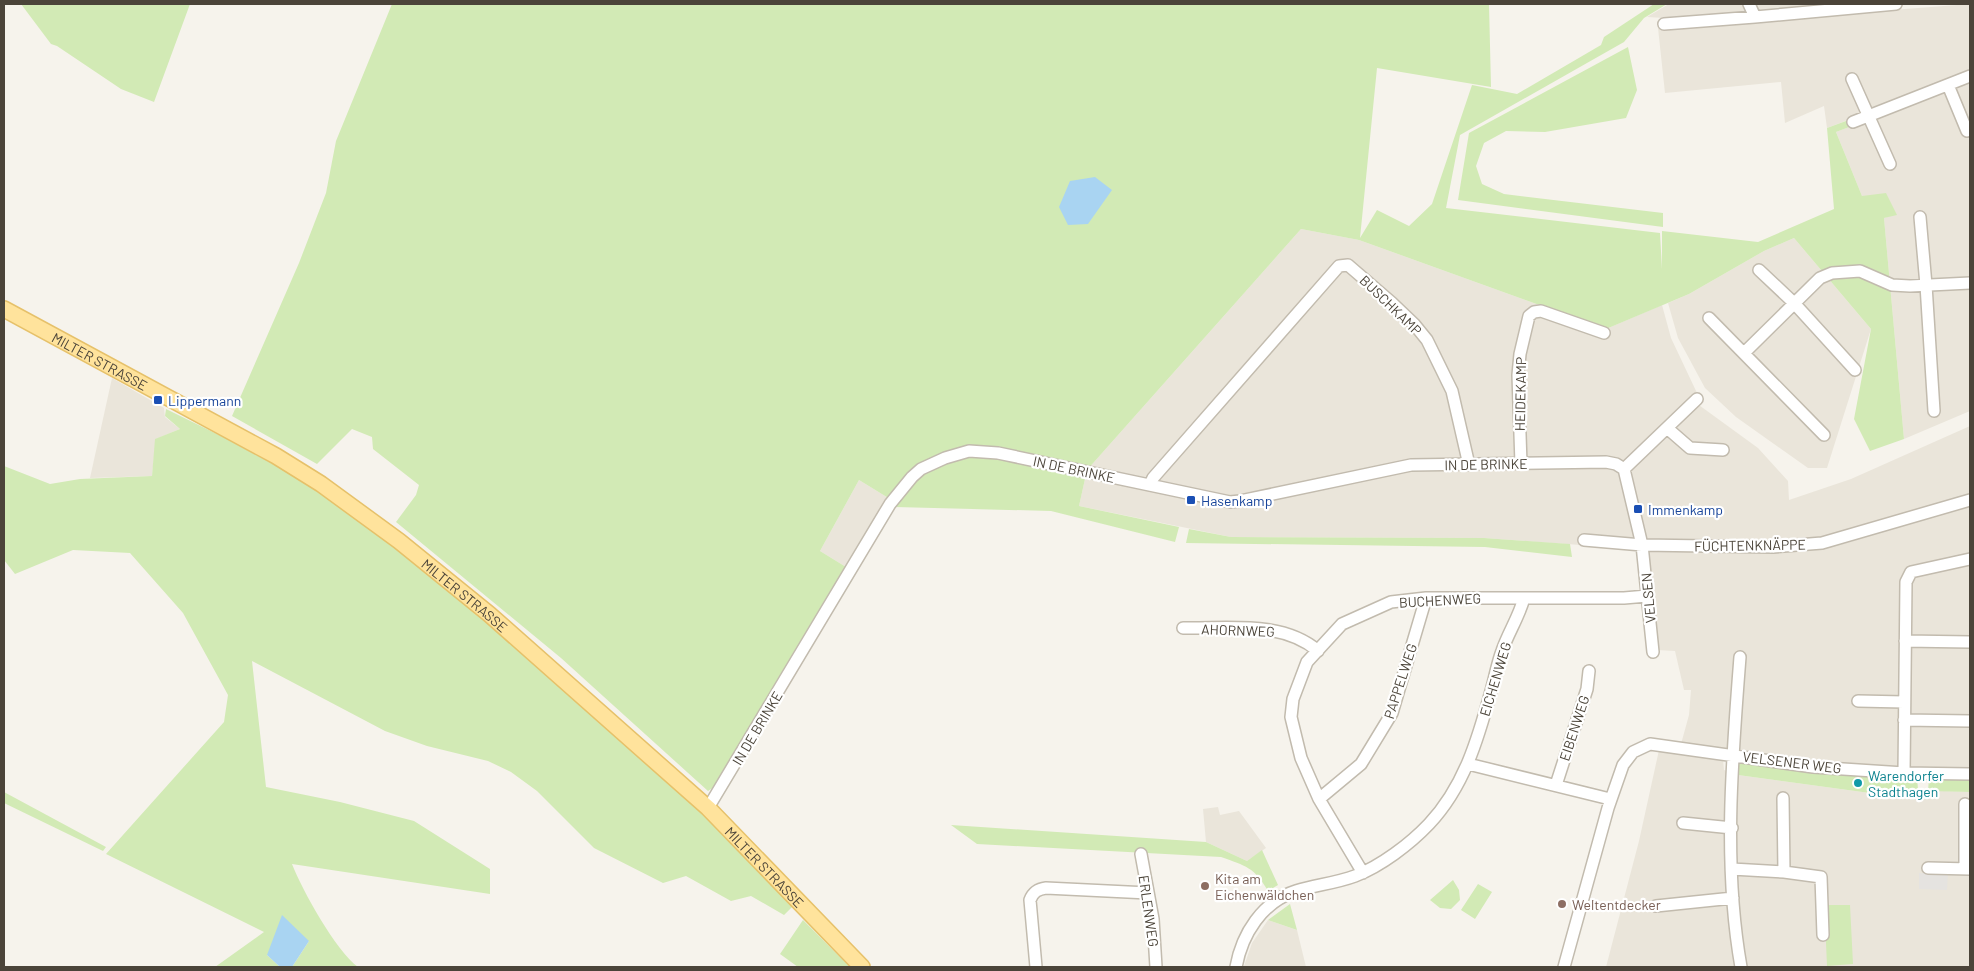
<svg xmlns="http://www.w3.org/2000/svg" width="1974" height="971" font-family="Barlow,sans-serif">
  <rect width="100%" height="100%" fill="#f6f3ec"/>
  <!-- residential -->
  <path fill="#eae5da" d="M1669,4H1840L1664,18L1647,17Z
    M1970,4V411L1904,439L1884,218L1896,214L1862,196L1836,132L1872,118L1861,115L1827,128L1824,106L1785,123L1781,82L1665,93L1658,28Z
    M1301,229L1359,240L1606,329L1662,305L1671,338L1697,393L1692,400L1758,448L1788,481L1789,500L1851,479L1970,426V495L1820,539L1637,549L1484,538L1231,537L1079,506L1087,470Z
    M1794,238L1871,329L1827,468H1808L1736,417L1705,388L1678,338L1668,303L1689,294L1764,251Z
    M112,378L164,408L165,417L180,429L156,439L152,476L90,478Z
    M859,480L890,499L846,567L820,551Z
    M1970,504V769L1923,770L1816,762L1681,744L1689,715L1691,690H1684L1675,651L1657,650L1647,552H1773L1822,549L1850,542Z
    M1659,750L1723,759L1724,770L1738,775L1877,794L1918,790L1970,792V967H1606L1639,841Z
    M1218,807L1220,815L1239,811L1266,848L1247,861L1206,842L1203,809Z
    M1268,920L1297,930L1306,967H1250L1244,966L1252,943Z"/>
  <!-- green -->
  <path fill="#d2eab5" d="M21,4H190L154,102L121,89L57,46L51,44Z
    M392,4H1489L1491,87L1377,68L1360,238L1377,210L1409,226L1432,204L1472,85L1517,94L1601,45L1604,37L1654,4H1667L1644,18L1624,42L1460,135L1446,208L1660,233L1662,269V231L1758,242L1834,209L1827,128L1862,115L1865,121L1836,132L1862,196L1886,193L1897,215L1884,218L1904,439L1870,451L1854,419L1871,329L1794,238L1764,251L1689,294L1606,329L1359,240L1301,229L1087,470L1079,506L1179,527L1175,542L1051,511L895,507L890,499L859,480L820,551L846,567L717,785L708,791L561,658L396,522L416,495L419,485L373,449L372,437L352,429L317,464L232,416L299,263L326,193L336,141Z
    M1628,47L1637,90L1626,118L1545,132L1506,131L1484,143L1476,166L1482,184L1504,194L1663,213V227L1458,200L1469,133Z
    M166,409L223,437L304,481L384,535L508,636L634,750L700,811L793,906L784,915L751,896L731,901L686,876L663,883L594,848L537,791L511,772L488,761L427,746L385,731L252,661L266,787L340,802L414,821L490,869V894L292,864C302,890 336,951 358,967H292L309,941L267,955L280,967H215L264,932L106,854L224,722L228,695L183,613L130,553L73,550L15,574L4,560V466L50,484L80,479L152,476L155,439L180,429L165,416Z
    M1189,529L1231,537L1484,538L1570,544L1572,557L1485,547L1186,543Z
    M1744,759L1917,776L1918,790L1877,794L1738,775L1737,764Z
    M1929,778H1970V792L1928,791Z
    M4,792L106,847L103,851L4,803Z
    M951,825L1206,842L1247,861L1262,850L1278,885L1268,891C1254,867 1246,866 1221,857L977,844Z
    M1453,880L1459,890L1460,900L1451,909L1440,908L1430,900Z
    M1478,884L1492,892L1475,919L1461,910Z
    M1290,904L1297,930L1268,920Z
    M1827,905H1850L1853,964L1827,966L1825,919Z
    M803,920L850,967H798L780,954Z"/>
  <!-- parking -->
  <path fill="#e5e3e0" d="M1919,873L1948,874L1947,890L1919,889Z"/>
  <!-- water -->
  <path fill="#a9d4f2" d="M1095,177L1112,190L1088,224L1068,225L1059,207L1070,181Z
    M282,915L309,941L292,967H280L267,955Z"/>
  <g fill="none" stroke-linecap="round" stroke-linejoin="round">
    <defs>
      <path id="minor" d="M1749,4L1755,17
        M1664,24L1755,17L1896,4
        M1852,79L1890,164
        M1948,85L1967,131
        M1853,122L1970,76
        M1920,217L1926,285L1934,411
        M1759,270L1794,303L1855,370
        M1709,318L1824,435
        M1744,353L1820,278L1832,273L1860,271L1892,285L1910,286L1970,283
        M1667,428L1690,448L1723,450
        M1521,464L1518,375L1520,354L1529,316L1534,312L1541,311L1604,333
        M1624,469L1642,545L1653,652
        M1624,469L1697,399
        M1150,485L1153,478L1339,266L1348,265L1392,303L1414,324L1427,340L1452,391L1469,465
        M1584,540L1642,545L1773,547L1822,543L1970,500
        M1183,628C1227,629 1282,620 1318,651
        M1905,641L1970,642
        M1740,657C1732,759 1723,866 1741,967
        M1858,701L1904,702
        M1904,720L1970,721
        M1468,764L1610,799
        M1904,773L1906,582L1911,572L1970,559
        M1556,785L1587,689L1589,671
        M1783,798L1784,872
        M1319,799L1361,764L1392,713L1426,598
        M708,808L890,504L912,477L921,469L945,458L969,451L998,453L1230,502L1240,501L1411,465L1606,462L1616,464L1624,469
        M1683,823L1732,828
        M1141,854L1153,919L1156,967
        M1928,868L1970,869
        M1732,869L1784,872L1821,877L1823,935
        M1965,869V804
        M1363,873L1319,799L1301,758L1291,717L1293,699L1307,662L1342,624L1391,602L1426,598H1624L1647,596
        M1656,906L1733,898
        M1036,967L1030,900C1033,892 1038,889 1046,888L1148,893
        M1236,967C1242,934 1262,902 1296,891C1316,885 1336,883 1355,876C1381,866 1410,844 1429,824C1464,787 1478,739 1491,691C1495,678 1497,664 1502,651C1508,633 1519,617 1524,598
        M1564,967L1608,808L1623,765L1633,752L1650,744L1813,767L1904,773L1970,774"/>
      <g id="major">
        <path id="s1" d="M4,309L276,456L321,484L399,541L489,614L708,808L862,967"/>
      </g>
    </defs>
    <!-- minor casing -->
    <use href="#minor" stroke="#c2bbae" stroke-width="14"/>
    <!-- major casing -->
    <use href="#major" stroke="#e6c16a" stroke-width="18"/>
    <!-- minor -->
    <use href="#minor" stroke="#fff" stroke-width="11"/>
    <!-- major -->
    <use href="#major" stroke="#ffe39c" stroke-width="15"/>
  </g>
  <!-- markers -->
  <g fill="#1a4fb4" stroke="#fff" stroke-width="2">
    <rect x="153" y="395" width="10" height="10" rx="2.5"/>
    <rect x="1186" y="495" width="10" height="10" rx="2.5"/>
    <rect x="1633" y="504" width="10" height="10" rx="2.5"/>
  </g>
  <circle fill="#0f9aa8" stroke="#fff" stroke-width="2" cx="1858" cy="783" r="5"/>
  <g fill="#8d6e63" stroke="#fff" stroke-width="2">
    <circle cx="1205" cy="886" r="5"/>
    <circle cx="1562" cy="904" r="5"/>
  </g>
  <g text-anchor="middle" dominant-baseline="central" stroke-width="4.5" stroke-linejoin="round" paint-order="stroke">
    <!-- street labels -->
    <g font-size="14" fill="#4b4439" stroke="#fff">
      <text transform="translate(1391 305) rotate(44)">BUSCHKAMP</text>
      <text stroke="none"><textPath href="#s1" startOffset="109">MILTER STRASSE</textPath></text>
      <text transform="translate(1520 394) rotate(-89)">HEIDEKAMP</text>
      <text transform="translate(1486 464) rotate(-1)">IN DE BRINKE</text>
      <text transform="translate(1074 469) rotate(12)">IN DE BRINKE</text>
      <text transform="translate(1750 545) rotate(-1)">FÜCHTENKNÄPPE</text>
      <text stroke="none"><textPath href="#s1" startOffset="544">MILTER STRASSE</textPath></text>
      <text transform="translate(1648 598) rotate(-95)">VELSEN</text>
      <text transform="translate(1440 600) rotate(-3)">BUCHENWEG</text>
      <text transform="translate(1238 630) rotate(2)">AHORNWEG</text>
      <text transform="translate(1495 679) rotate(-73)">EICHENWEG</text>
      <text transform="translate(1400 681) rotate(-72)">PAPPELWEG</text>
      <text transform="translate(757 728) rotate(-59)">IN DE BRINKE</text>
      <text transform="translate(1574 728) rotate(-72)">EIBENWEG</text>
      <text transform="translate(1792 762) rotate(7)">VELSENER WEG</text>
      <text stroke="none"><textPath href="#s1" startOffset="949">MILTER STRASSE</textPath></text>
      <text transform="translate(1149 911) rotate(82)">ERLENWEG</text>
    </g>
    <!-- transit labels -->
    <g font-size="14" fill="#164399" stroke="#fff" text-anchor="start">
      <text x="168" y="400">Lippermann</text>
      <text x="1201" y="500">Hasenkamp</text>
      <text x="1648" y="509">Immenkamp</text>
    </g>
    <!-- culture labels -->
    <g font-size="14" fill="#0d838f" stroke="#fff" text-anchor="start">
      <text x="1868" y="775">Warendorfer<tspan x="1868" dy="16">Stadthagen</tspan></text>
    </g>
    <!-- education labels -->
    <g font-size="14" fill="#785e54" stroke="#fff" text-anchor="start">
      <text x="1215" y="878">Kita am<tspan x="1215" dy="16">Eichenwäldchen</tspan></text>
      <text x="1572" y="904">Weltentdecker</text>
    </g>
  </g>
  <!-- border -->
  <rect width="1974" height="971" fill="none" stroke="#4b4439" stroke-width="10"/>
</svg>
